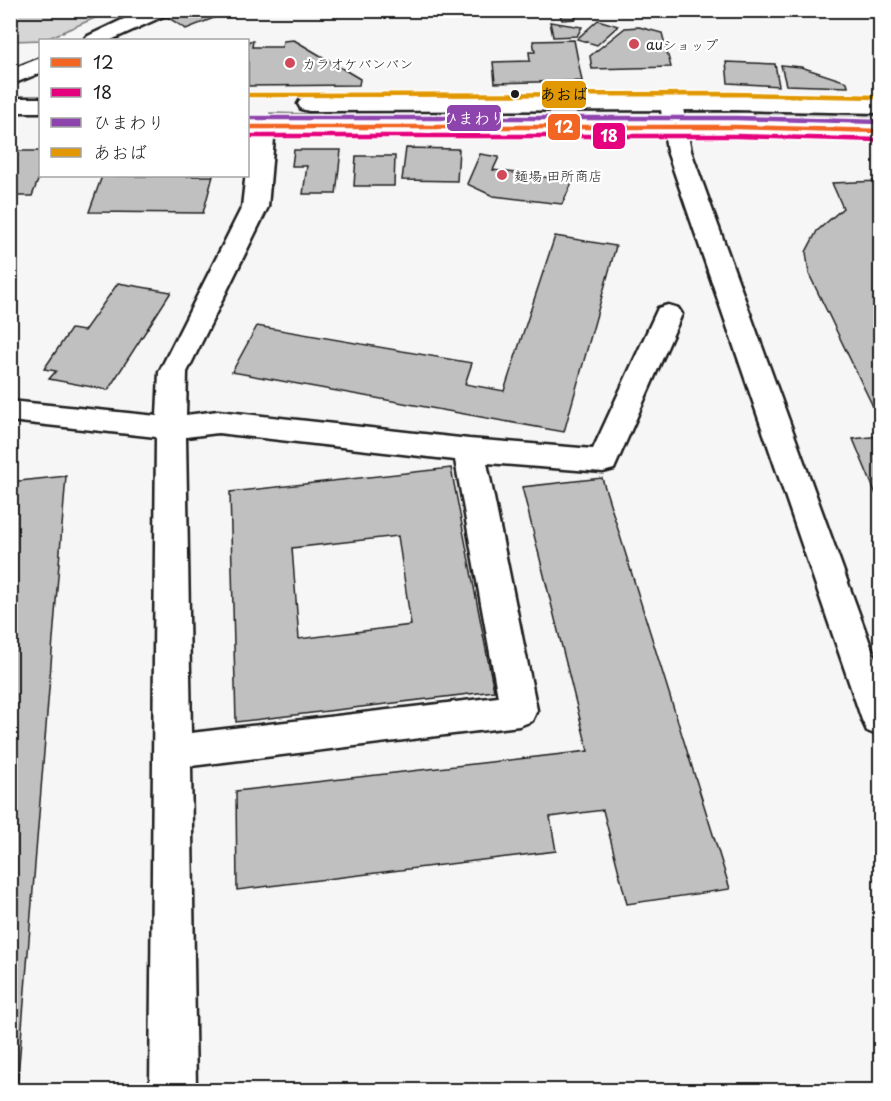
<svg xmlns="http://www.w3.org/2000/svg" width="891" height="1101" font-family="'Playpen Sans','Klee One',sans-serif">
  <rect width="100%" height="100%" fill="#f6f6f6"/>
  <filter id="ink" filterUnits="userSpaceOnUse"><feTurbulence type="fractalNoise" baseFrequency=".0167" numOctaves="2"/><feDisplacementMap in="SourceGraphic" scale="12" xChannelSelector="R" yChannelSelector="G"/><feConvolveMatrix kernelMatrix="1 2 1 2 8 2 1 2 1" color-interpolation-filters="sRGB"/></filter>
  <g filter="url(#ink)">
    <!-- green -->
    <path fill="#d6d6d6" stroke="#797979" stroke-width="1.5" d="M10,11L11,10L111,11L44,40L11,41Z
      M756,111L880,115V120L757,116L752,113Z
      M270,113L401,116L397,119L270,115Z"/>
    <!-- building -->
    <path fill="#c0c0c0" stroke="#1c1c1c" stroke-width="1.5" fill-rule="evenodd" d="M184,10H234L186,29L167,17Z
      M558,10H573L576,19L562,20Z
      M598,20L618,26L597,45L577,39Z
      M550,22L582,27L577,36L553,37Z
      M639,27L662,33L671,67L592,69L590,56L625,28Z
      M294,40L360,79L359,85L248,86V41H253L252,47H282L283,41Z
      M574,40L582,81L495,83L493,62L530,61L529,52H535L533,41Z
      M726,62L775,64L779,86L728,83Z
      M781,65L801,67L847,82L848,87L786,85Z
      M406,148L459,149L457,181L402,180Z
      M294,150H341L336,194H303L307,166H292Z
      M10,151H40V175L32,196H10Z
      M480,154L499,157L493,170L573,181L562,204L493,196L467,184Z
      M356,156H395L394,186H354Z
      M102,176H213L203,213L89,212Z
      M880,181V421L809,274L806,252L817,231L843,208L832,183Z
      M555,236L616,246L564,432L232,372L257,326L472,363L465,384L504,391Z
      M118,283L171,292L108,390L49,379L56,371L44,369L71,329L84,331Z
      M880,436V504L853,439Z
      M451,468L494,691L236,722L230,492ZM398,536L411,625L299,639L292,548Z
      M66,476L17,1090H10V482Z
      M602,478L730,889L627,904L603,810L550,817L556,851L237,890L236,791L588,751L522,487Z"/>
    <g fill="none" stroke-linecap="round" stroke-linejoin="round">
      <defs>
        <path id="minor" d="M263,120L271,122L275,127L268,207L187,372L186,415L218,411L469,439L593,449L658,308L668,305L678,308L682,314L614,469L603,472L487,463L537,710L532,721L519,726L191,766L196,1090H150L156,437L10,421V401L157,416L159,372L242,207L251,127L255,122ZM218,433L455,460L498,697L191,733L186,437Z"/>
        <path id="tertiary" d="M143,10H171L168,14L111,40H84L88,36Z
          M40,58V73L10,85V70Z
          M671,96L679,98L682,103L691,151L880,671V736L867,731L862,720L667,151L660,103L663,98Z"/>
        <path id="primary" d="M732,96L880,99V113L732,110L309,111L301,109L298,104L301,99L309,97Z
          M10,98H40V112H10Z
          M248,120H736L880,124V138L736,134H248Z"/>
      </defs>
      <!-- minor casing -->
      <use href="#minor" stroke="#1c1c1c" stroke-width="5"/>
      <!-- tertiary casing -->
      <use href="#tertiary" stroke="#1c1c1c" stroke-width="5"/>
      <!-- primary casing -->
      <use href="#primary" stroke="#1c1c1c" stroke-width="5"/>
      <!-- minor -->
      <use href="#minor" fill="#fff" fill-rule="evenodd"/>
      <!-- tertiary -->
      <use href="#tertiary" fill="#fff" fill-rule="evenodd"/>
      <!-- primary -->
      <use href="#primary" fill="#fff" fill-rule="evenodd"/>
      <defs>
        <path id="bus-1" d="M248,127H736L880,131"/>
        <path id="bus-2" d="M248,136H736L880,140"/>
        <path id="bus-3" d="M248,118H736L880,122"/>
        <path id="bus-4" d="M248,95L732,94L880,97"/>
      </defs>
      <!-- bus-1 casing -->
      <use href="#bus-1" stroke="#fff" stroke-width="8"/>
      <!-- bus-2 casing -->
      <use href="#bus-2" stroke="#fff" stroke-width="8"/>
      <!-- bus-3 casing -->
      <use href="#bus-3" stroke="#fff" stroke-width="8"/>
      <!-- bus-4 casing -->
      <use href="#bus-4" stroke="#fff" stroke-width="8"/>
      <!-- bus-1 -->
      <use href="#bus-1" stroke="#f26522" stroke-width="4.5"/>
      <!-- bus-2 -->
      <use href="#bus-2" stroke="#e5007d" stroke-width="4.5"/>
      <!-- bus-3 -->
      <use href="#bus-3" stroke="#8e44ad" stroke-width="4.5"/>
      <!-- bus-4 -->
      <use href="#bus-4" stroke="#e19803" stroke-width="4.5"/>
    </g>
  </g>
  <!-- markers -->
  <g fill="#d1495b" stroke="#fff" stroke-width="2">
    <circle cx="634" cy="44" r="6"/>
    <circle cx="290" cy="63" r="6"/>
    <circle cx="502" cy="175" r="6"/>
  </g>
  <circle fill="#1c1c1c" stroke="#fff" stroke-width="2" cx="515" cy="94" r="5"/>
  <g text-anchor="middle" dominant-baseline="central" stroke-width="4.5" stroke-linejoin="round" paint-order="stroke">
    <!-- far-poi labels -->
    <g font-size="14" fill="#1c1c1c" stroke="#fff" text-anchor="start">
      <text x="646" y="44">auショップ</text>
      <text x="302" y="63">カラオケバンバン</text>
      <text x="514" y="175">麺場 田所商店</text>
    </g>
  </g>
  <g stroke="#fff" stroke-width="2">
    <rect x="541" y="80" width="46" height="29" rx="6" fill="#e19803"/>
    <rect x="446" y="104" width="56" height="28" rx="6" fill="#8e44ad"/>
    <rect x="547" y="113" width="34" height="28" rx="6" fill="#f26522"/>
    <rect x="592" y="122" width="34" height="28" rx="6" fill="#e5007d"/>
  </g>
  <g font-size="16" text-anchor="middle" font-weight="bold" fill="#fff">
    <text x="474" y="124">ひまわり</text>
    <text x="564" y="133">12</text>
    <text x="609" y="142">18</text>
  </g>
  <g font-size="16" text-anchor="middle" font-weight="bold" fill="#111">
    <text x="564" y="100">あおば</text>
  </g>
  <!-- margin -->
  <rect width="891" height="1101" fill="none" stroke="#fff" stroke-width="36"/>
  <rect x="18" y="18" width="855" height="1065" fill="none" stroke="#1c1c1c" stroke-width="2" filter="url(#ink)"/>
  <!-- legend -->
  <rect x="39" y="39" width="210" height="138" fill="#ffffff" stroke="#a4a4a4" stroke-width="1.5"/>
  <rect x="51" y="58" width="30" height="9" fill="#f26522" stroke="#a4a4a4" stroke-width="1.5"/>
  <text x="93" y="69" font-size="18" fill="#1c1c1c">12</text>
  <rect x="51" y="88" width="30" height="9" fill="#e5007d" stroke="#a4a4a4" stroke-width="1.5"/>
  <text x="93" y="99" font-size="18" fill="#1c1c1c">18</text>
  <rect x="51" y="118" width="30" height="9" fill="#8e44ad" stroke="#a4a4a4" stroke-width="1.5"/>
  <text x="93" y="129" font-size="18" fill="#1c1c1c">ひまわり</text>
  <rect x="51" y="148" width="30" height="9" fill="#e19803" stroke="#a4a4a4" stroke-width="1.5"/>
  <text x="93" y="159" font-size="18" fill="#1c1c1c">あおば</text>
</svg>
